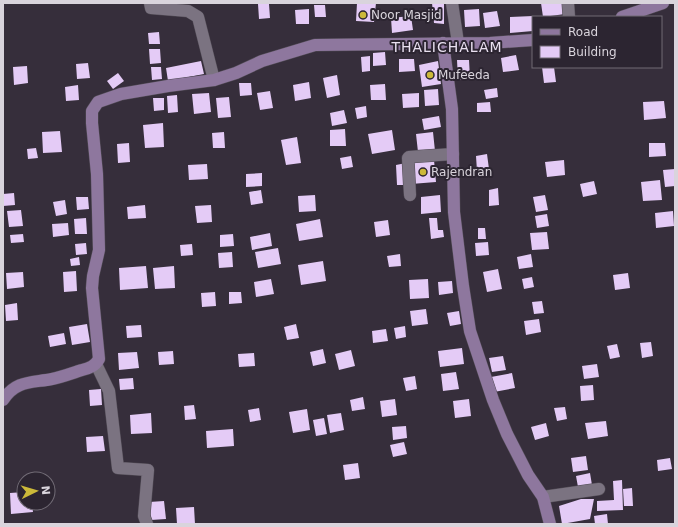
<svg xmlns="http://www.w3.org/2000/svg" width="678" height="527" font-family="'DejaVu Sans',sans-serif">
  <rect width="100%" height="100%" fill="#362e3b"/>
  <!-- building -->
  <path fill="#e4cbf6" d="M357,3H376L374,22L356,21Z
    M432,3H444V24L434,23Z
    M541,3H563L565,14L543,17Z
    M258,4H269L270,18L259,19Z
    M314,5H325L326,17H315Z
    M309,9V24H296L295,10Z
    M479,9L480,26L465,27L464,10Z
    M497,11L500,26L485,28L483,13Z
    M411,16L413,30L392,33L391,18Z
    M533,16V31L510,33V17Z
    M159,32L160,44H149L148,33Z
    M149,49H160L161,63L150,64Z
    M385,52L386,65L373,66V53Z
    M516,55L519,70L503,72L501,58Z
    M370,56V71L362,72L361,57Z
    M399,59H414L415,71L399,72Z
    M457,60H469L470,78L458,80Z
    M201,61L204,74L168,81L166,68Z
    M438,61L441,84L422,87L419,65Z
    M88,63L90,78L77,79L76,64Z
    M27,66L28,83L14,85L13,67Z
    M151,67H161L162,79L152,80Z
    M542,67H554L556,82L544,83Z
    M118,73L124,81L113,89L107,81Z
    M337,75L340,95L327,98L323,78Z
    M309,82L311,98L295,101L293,85Z
    M239,83H251L252,95L240,96Z
    M385,84L386,100H371L370,85Z
    M78,85L79,100L66,101L65,87Z
    M497,88L498,97L486,99L484,90Z
    M438,89L439,105L425,106L424,90Z
    M270,91L273,108L260,110L257,93Z
    M209,93L211,112L194,114L192,94Z
    M419,93V107L403,108L402,94Z
    M177,95L178,112L168,113L167,96Z
    M229,97L231,117L218,118L216,98Z
    M153,98H164V110L154,111Z
    M664,101L666,118L644,120L643,102Z
    M490,102L491,112H477V103Z
    M366,106L367,117L357,119L355,108Z
    M344,110L347,123L332,126L330,113Z
    M439,116L441,127L424,130L422,119Z
    M163,123L164,147L145,148L143,125Z
    M345,129L346,146H330V130Z
    M392,130L395,150L372,154L368,134Z
    M60,131L62,152L43,153L42,132Z
    M224,132L225,148H213L212,133Z
    M433,132L435,151L418,152L416,134Z
    M297,137L301,163L286,165L281,140Z
    M129,143L130,162L118,163L117,144Z
    M649,143H665L666,156L649,157Z
    M36,148L38,158L28,159L27,149Z
    M487,154L489,169L477,171L476,156Z
    M351,156L353,167L342,169L340,158Z
    M434,160L436,182L411,184L410,163Z
    M564,160L565,175L547,177L545,162Z
    M406,163L407,185H397L396,165Z
    M207,164L208,179L189,180L188,165Z
    M675,169V186L665,187L663,170Z
    M262,173V186L246,187V174Z
    M660,180L662,200L643,201L641,182Z
    M594,181L597,194L583,197L580,184Z
    M498,188L499,205L489,206V190Z
    M261,190L263,203L251,205L249,192Z
    M14,193L15,205L3,206V194Z
    M315,195L316,211L299,212L298,196Z
    M440,195L441,212L421,214V197Z
    M545,195L548,210L536,212L533,197Z
    M76,197H88L89,209L77,210Z
    M65,200L67,214L56,216L53,202Z
    M145,205L146,218L128,219L127,207Z
    M211,205L212,222L197,223L195,206Z
    M21,210L23,226L9,227L7,211Z
    M673,211L674,226L656,228L655,213Z
    M547,214L549,226L537,228L535,216Z
    M86,218L87,234H75L74,219Z
    M429,218H437L438,230H443L444,237L431,239Z
    M320,219L323,237L299,241L296,224Z
    M388,220L390,235L376,237L374,222Z
    M68,223L69,235L53,237L52,224Z
    M478,228H485L486,239H478Z
    M547,232L549,249L532,250L530,233Z
    M270,233L272,246L252,250L250,237Z
    M23,234L24,242L11,243L10,235Z
    M233,234L234,246L220,247V235Z
    M488,242L489,255L476,256L475,243Z
    M86,243L87,254L76,255L75,244Z
    M192,244L193,255L181,256L180,245Z
    M278,248L281,264L258,268L255,252Z
    M232,252L233,267L219,268L218,253Z
    M400,254L401,266L389,267L387,256Z
    M531,254L533,267L519,269L517,257Z
    M79,257L80,265L71,266L70,259Z
    M323,261L326,281L301,285L298,265Z
    M146,266L148,288L120,290L119,268Z
    M174,266L175,288L155,289L153,268Z
    M498,269L502,289L487,292L483,272Z
    M76,271L77,291L64,292L63,272Z
    M23,272L24,287L7,289L6,273Z
    M628,273L630,288L615,290L613,275Z
    M532,277L534,287L524,289L522,279Z
    M271,279L274,294L256,297L254,282Z
    M428,279L429,298L410,299L409,280Z
    M452,281L453,293L439,295L438,282Z
    M215,292L216,306L202,307L201,293Z
    M229,292H241L242,303L229,304Z
    M542,301L544,313L534,314L532,302Z
    M17,303L18,320L6,321L5,305Z
    M426,309L428,324L412,326L410,311Z
    M459,311L461,324L450,326L447,313Z
    M539,319L541,332L526,335L524,321Z
    M87,324L90,342L72,345L69,327Z
    M296,324L299,338L287,340L284,327Z
    M141,325L142,337L127,338L126,326Z
    M405,326L406,337L396,339L394,328Z
    M386,329L388,341L373,343L372,331Z
    M64,333L66,344L50,347L48,336Z
    M651,342L653,356L642,358L640,343Z
    M617,344L620,357L610,359L607,346Z
    M462,348L464,364L440,367L438,351Z
    M323,349L326,363L313,366L310,352Z
    M351,350L355,366L339,370L335,354Z
    M173,351L174,364L159,365L158,352Z
    M137,352L139,368L119,370L118,353Z
    M254,353L255,366L239,367L238,354Z
    M503,356L506,370L492,372L489,358Z
    M597,364L599,377L584,379L582,366Z
    M456,372L459,389L443,391L441,374Z
    M512,373L515,388L494,392L491,377Z
    M415,376L417,389L406,391L403,378Z
    M133,378L134,389L120,390L119,379Z
    M593,385L594,400L581,401L580,386Z
    M101,389L102,405L90,406L89,390Z
    M363,397L365,409L352,411L350,400Z
    M395,399L397,415L382,417L380,401Z
    M469,399L471,416L455,418L453,401Z
    M194,405L196,419L185,420L184,406Z
    M565,407L567,419L557,421L554,408Z
    M259,408L261,420L250,422L248,410Z
    M307,409L310,430L293,433L289,412Z
    M151,413L152,433L131,434L130,415Z
    M341,413L344,430L330,433L327,415Z
    M324,418L327,434L316,436L313,420Z
    M606,421L608,436L588,439L585,423Z
    M546,423L549,436L535,440L531,427Z
    M406,426L407,438L393,440L392,427Z
    M233,429L234,446L207,448L206,431Z
    M103,436L105,451L87,452L86,437Z
    M404,442L407,454L393,457L390,445Z
    M586,456L588,470L573,472L571,458Z
    M670,458L672,469L658,471L657,460Z
    M358,463L360,478L345,480L343,465Z
    M590,473L592,485L578,487L576,476Z
    M622,480L623,510L597,511V501L614,500L613,481Z
    M632,488L633,506H624L623,489Z
    M24,492V503H32L33,512L11,514L10,493Z
    M581,499H594L590,519L562,524L559,506Z
    M164,501L166,519L151,520L149,502Z
    M194,507L195,524H177L176,508Z
    M607,514L608,524H595L594,516Z"/>
  <g fill="none" stroke-linecap="round" stroke-linejoin="round">
    <defs>
      <path id="minor" d="M150,3L151,8L188,11L198,17L214,80
        M452,3L458,43
        M568,3L569,17
        M410,195L408,158L409,157L453,154
        M96,364L109,391L118,468L148,470L144,516L147,524
        M543,497L599,489"/>
      <path id="major" d="M622,17L663,3
        M443,43L452,109L454,212L463,286L470,331L493,400L507,434L528,475L543,497L550,524
        M3,400C16,380 32,383 52,379C62,377 72,373 82,370C90,368 95,366 99,359L92,288L93,276L99,250L97,174L92,123V111L98,102L121,94L168,86L214,80L236,73L262,61L315,45L490,43L533,40"/>
    </defs>
    <!-- minor casing -->
    <use href="#minor" stroke="#524c56" stroke-width="13"/>
    <!-- major casing -->
    <use href="#major" stroke="#524c56" stroke-width="13"/>
    <!-- minor -->
    <use href="#minor" stroke="#7b7381" stroke-width="12"/>
    <!-- major -->
    <use href="#major" stroke="#8e779e" stroke-width="12"/>
  </g>
  <!-- markers -->
  <g fill="#ccb939" stroke="#2c2531" stroke-width="1.5">
    <circle cx="363" cy="15" r="4"/>
    <circle cx="430" cy="75" r="4"/>
    <circle cx="423" cy="172" r="4"/>
  </g>
  <g text-anchor="middle" dominant-baseline="central" stroke-width="4" stroke-linejoin="round" paint-order="stroke">
    <!-- poi labels -->
    <g font-size="12" fill="#d9d4dc" stroke="#2c2531" text-anchor="start">
      <text x="371" y="15">Noor Masjid</text>
      <text x="438" y="75">Mufeeda</text>
      <text x="431" y="172">Rajendran</text>
    </g>
    <!-- quarter labels -->
    <g font-size="14" letter-spacing="1" fill="#e9e0f0" stroke="#2c2531">
      <text x="447" y="47">THALICHALAM</text>
    </g>
  </g>
  <!-- border -->
  <rect width="678" height="527" fill="none" stroke="#d9d4dc" stroke-width="8"/>
  <!-- legend -->
  <rect x="532" y="16" width="130" height="52" fill="#2c2531" stroke="#716b75"/>
  <rect x="540" y="29" width="20" height="6" fill="#8e779e" stroke="#716b75"/>
  <text x="568" y="36" font-size="12" fill="#d9d4dc">Road</text>
  <rect x="540" y="46" width="20" height="12" fill="#e4cbf6" stroke="#716b75"/>
  <text x="568" y="56" font-size="12" fill="#d9d4dc">Building</text>
  <!-- north arrow -->
  <g transform="translate(36 491) rotate(85)"><circle r="19" fill="#2c2531" stroke="#716b75"/>
  <path d="M0-3L7 15L0 10L-7 15Z" fill="#ccb939"/>
  <text y="-6" font-size="11" font-weight="bold" text-anchor="middle" fill="#d9d4dc">N</text>
  </g>
</svg>
